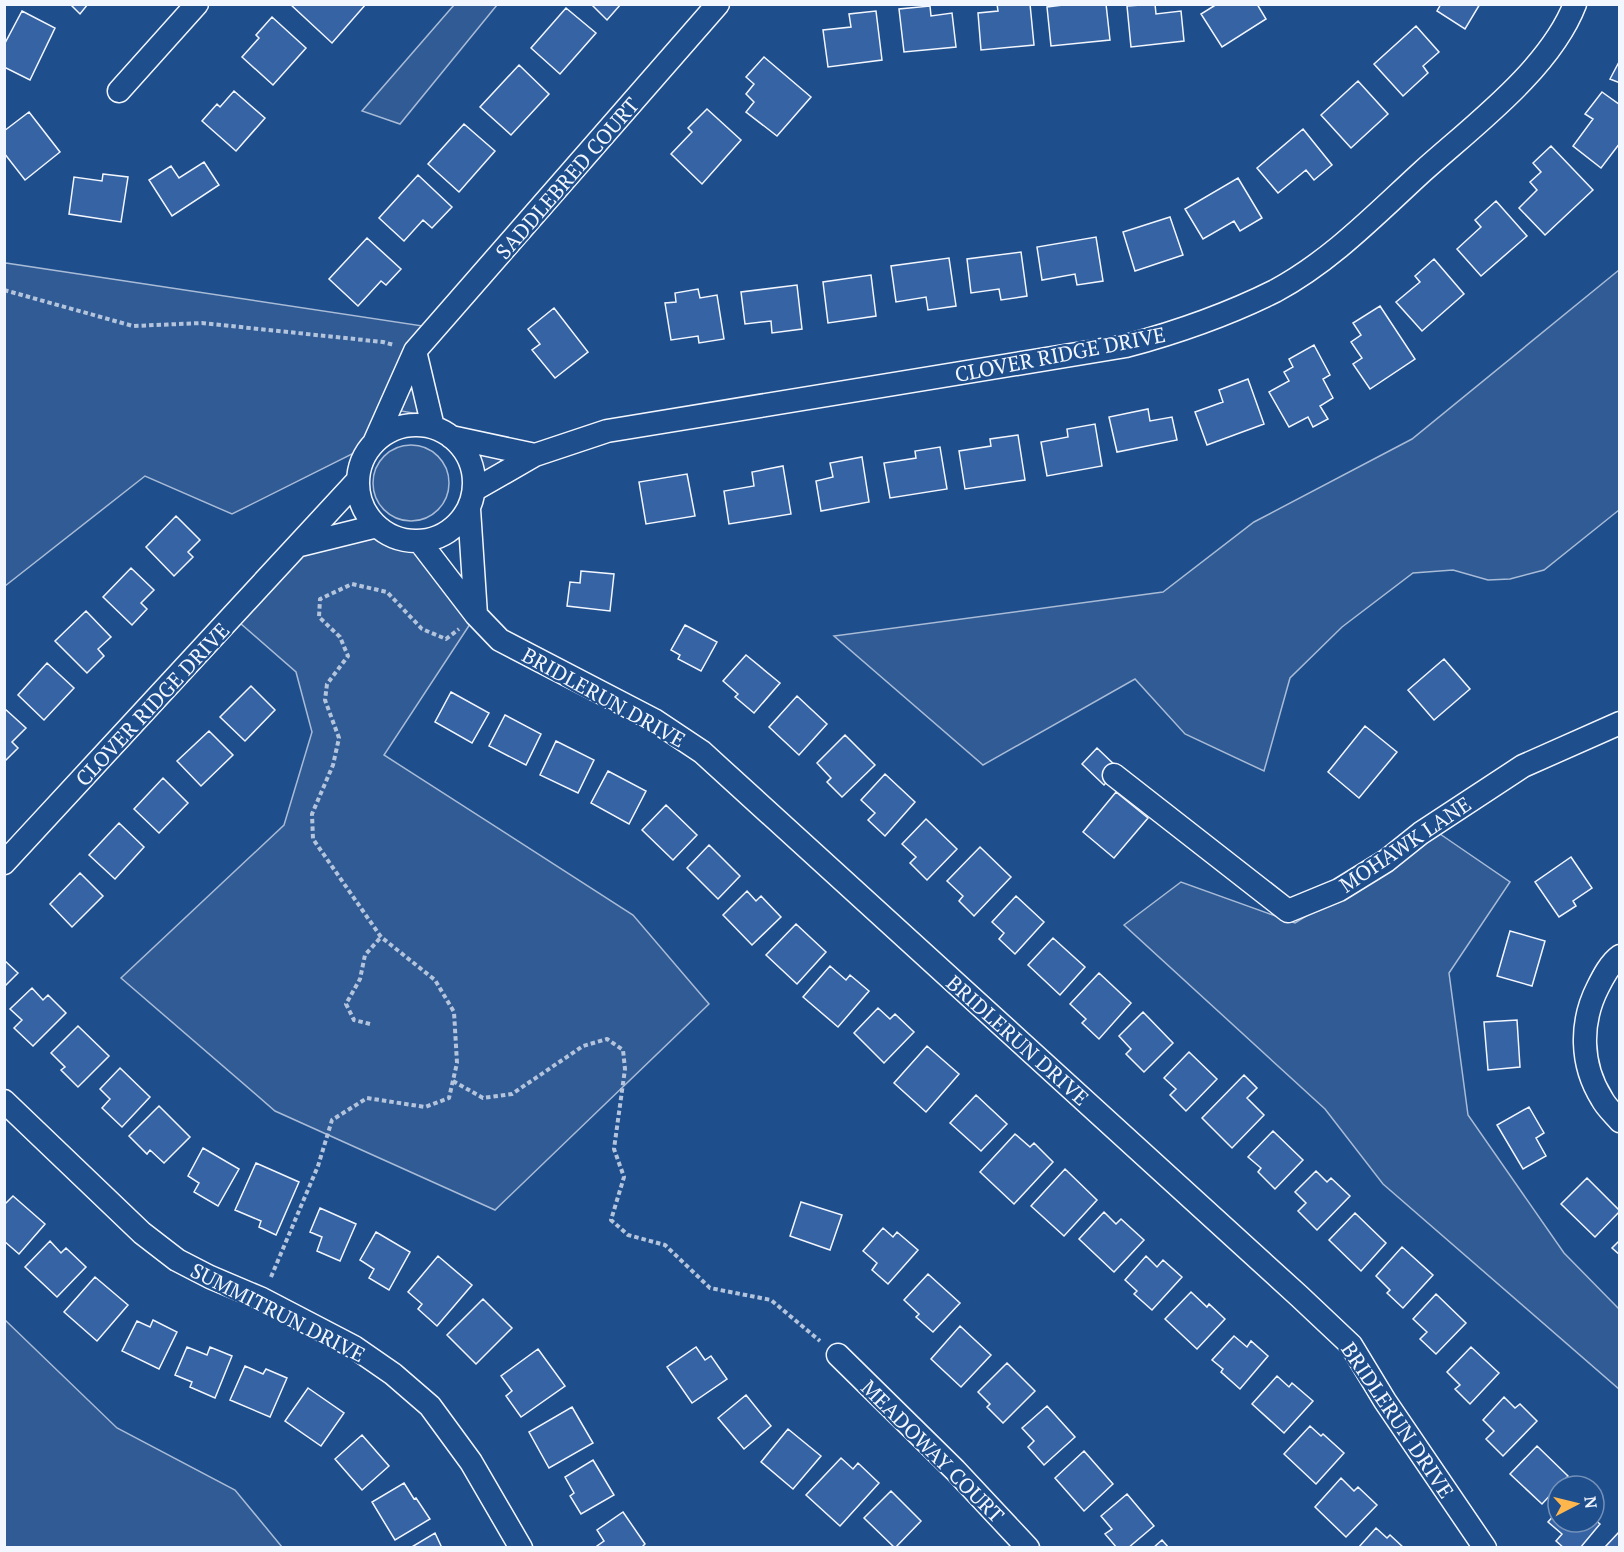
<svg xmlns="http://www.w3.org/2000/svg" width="1624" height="1552" font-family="'PT Serif',serif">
  <rect width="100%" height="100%" fill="#1f4e8c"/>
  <!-- built -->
  <path fill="#305b95" stroke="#a8bbd7" stroke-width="1.5" d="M454,5H497L400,124L362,111Z
    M5,262L6,263L436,328L374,443L232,514L145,476L5,586Z
    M1619,270V510L1544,570L1510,579L1488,580L1453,570L1413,573L1342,627L1290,678L1264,771L1185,734L1135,679L983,765L834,636L1163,592L1254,522L1412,439Z
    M413,380L424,415L401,411Z
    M373 483a38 38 0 1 1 76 0a38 38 0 1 1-76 0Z
    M476,453L509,457L483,478Z
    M377,526L394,537L420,542L476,615L384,755L633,915L709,1004L495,1210L275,1111L121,978L284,825L312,732L296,672L233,617L300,545Z
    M1440,834L1510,882L1449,973L1468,1115L1564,1253L1619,1309V1389L1383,1184L1325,1109L1124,925L1181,882L1295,923Z
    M5,1320L117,1428L235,1490L282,1547H5Z"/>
  <!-- building -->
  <path fill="#3563a3" stroke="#f2f6ff" stroke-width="1.5" d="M70,4H88L80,14Z
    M290,4H366L332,43Z
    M591,4H621L607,20Z
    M997,4H1030L1034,45L981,50L978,13L998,11Z
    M1071,4H1106L1110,40L1051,46L1047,7Z
    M1155,4L1156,14L1181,11L1184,41L1131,47L1127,6Z
    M1217,4H1257L1266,19L1222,47L1201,14Z
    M1441,4H1480L1465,29L1437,11Z
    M930,6L931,16L952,13L956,47L904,52L899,9Z
    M566,8L596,33L560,74L531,48Z
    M22,11L55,28L30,80L4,67V45Z
    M876,11L882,60L828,67L823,30L851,27L849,14Z
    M272,17L306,48L273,85L242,57L259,38L256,35Z
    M1416,26L1439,52L1423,66L1428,73L1403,96L1374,64Z
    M764,57L811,97L777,136L746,112L754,102L746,94L754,84L746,77Z
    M1620,60V83L1610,79Z
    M519,65L549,94L511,135L480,107Z
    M1358,81L1388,114L1351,148L1321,115Z
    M234,91L265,118L236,151L202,121L217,104L220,107Z
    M1602,92L1620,105V143L1601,168L1573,146L1593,119L1585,114Z
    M707,109L741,140L702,184L671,154L692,132L688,128Z
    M29,112L60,152L25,180L4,153V131Z
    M464,124L495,151L459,192L428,164Z
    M1303,129L1332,165L1314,180L1306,170L1278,193L1257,168Z
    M1551,146L1593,190L1545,235L1519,208L1537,190L1530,182L1541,172L1533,163Z
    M204,162L219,185L172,216L149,180L171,166L179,178Z
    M103,174L128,177L121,222L69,214L74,177L102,181Z
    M418,175L452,207L432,228L423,220L404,241L379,218Z
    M1238,178L1262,218L1240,231L1234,221L1203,239L1185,209Z
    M1496,201L1527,236L1481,276L1457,249L1481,227L1475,220Z
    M1170,217L1183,255L1135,271L1123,232Z
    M1096,237L1103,281L1077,285L1075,274L1042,280L1037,247Z
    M367,238L401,269L386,285L381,281L358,306L329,279Z
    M1021,252L1027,296L1001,300L999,289L971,293L967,259Z
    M949,258L956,306L928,310L926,297L896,302L891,266Z
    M1434,259L1464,294L1422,331L1396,302L1420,282L1415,276Z
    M871,275L876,316L828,323L823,282Z
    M797,285L802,329L772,333L771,321L745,324L741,292Z
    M698,289L700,298L717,295L724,339L699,343L698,336L671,340L665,303L676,302L675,293Z
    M1380,306L1415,359L1370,389L1353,364L1362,358L1351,342L1361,335L1353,323Z
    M554,308L588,352L555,378L532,350L540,344L528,329Z
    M1314,345L1330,375L1323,379L1333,398L1320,406L1328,419L1313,427L1308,417L1289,427L1269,392L1289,381L1284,372L1293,367L1289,359Z
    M1248,379L1264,424L1207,445L1195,412L1223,402L1219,390Z
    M1148,409L1150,421L1172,417L1177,440L1117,452L1109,417Z
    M1095,424L1102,466L1047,476L1041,442L1068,437L1067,429Z
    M1018,435L1025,480L965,489L959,451L991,446L990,439Z
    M940,447L947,489L890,498L884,463L916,458L915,451Z
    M862,457L869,502L821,511L816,481L833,477L830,463Z
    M783,466L791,514L729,524L724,491L754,486L752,472Z
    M687,474L695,516L646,524L639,482Z
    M176,516L200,540L188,552L193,557L174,576L146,547Z
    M131,568L154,590L141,603L147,609L132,625L103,597Z
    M581,571L614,574L610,611L567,606L570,582L580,583Z
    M86,611L111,637L98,649L104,656L87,673L55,641Z
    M685,625L717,642L701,671L678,659L680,655L671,650Z
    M746,655L780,683L754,713L735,697L738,694L723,681Z
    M1444,659L1470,689L1434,720L1408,690Z
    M47,663L74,688L44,720L18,695Z
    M251,686L275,710L245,741L220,717Z
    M451,692L489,713L472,743L435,722Z
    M797,696L827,724L799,755L769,727Z
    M4,708L26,728L12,742L18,748L4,762Z
    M505,715L541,734L526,765L489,746Z
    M1365,726L1397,752L1359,798L1328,772Z
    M209,731L233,755L201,786L177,761Z
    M845,735L875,765L842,797L827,782L831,778L817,763Z
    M556,741L594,760L578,793L540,775Z
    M1097,748L1119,769L1104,785L1082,764Z
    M608,771L646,791L629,824L591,803Z
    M885,774L915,802L885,836L868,820L875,813L861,800Z
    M163,778L188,803L159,833L134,809Z
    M1116,792L1148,818L1114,858L1083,832Z
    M666,805L697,835L673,860L642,830Z
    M926,819L957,849L927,880L910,863L916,857L902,844Z
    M119,823L144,847L115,879L89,855Z
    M709,845L740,876L718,899L687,868Z
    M980,847L1011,877L974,916L959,901L963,896L947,881Z
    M1571,857L1592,888L1573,901L1576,906L1559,917L1535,882Z
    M80,873L103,896L72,927L50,904Z
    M747,891L756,901L761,896L781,917L752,945L723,915Z
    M1016,896L1044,922L1015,954L999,939L1004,933L992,922Z
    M796,924L826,952L797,984L766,955Z
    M1510,931L1545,941L1532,986L1497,976Z
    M1053,938L1085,967L1060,995L1028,965Z
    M4,960L18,973L4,987Z
    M830,966L846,980L850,975L869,991L838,1027L803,997Z
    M1099,973L1131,1003L1099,1039L1082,1023L1086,1019L1070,1004Z
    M32,988L43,1000L48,995L66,1013L33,1046L14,1028L22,1020L10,1009Z
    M878,1008L890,1019L895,1014L914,1032L884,1063L854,1033Z
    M1143,1012L1173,1043L1144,1072L1126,1054L1131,1049L1119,1036Z
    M1517,1020L1520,1067L1488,1070L1484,1022Z
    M78,1026L109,1056L78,1087L61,1070L65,1067L51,1053Z
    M927,1046L959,1074L926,1112L894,1083Z
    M1189,1052L1217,1079L1186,1111L1170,1095L1176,1089L1164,1078Z
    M120,1068L150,1097L122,1127L102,1108L110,1099L100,1089Z
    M1244,1075L1257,1088L1247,1098L1264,1115L1232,1148L1202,1118Z
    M976,1095L1007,1124L981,1151L950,1123Z
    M159,1106L190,1137L164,1163L150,1150L147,1154L129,1136Z
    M1529,1107L1544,1133L1536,1138L1546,1156L1523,1169L1497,1125Z
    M1273,1131L1303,1160L1275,1189L1258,1172L1261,1168L1248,1157Z
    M1015,1134L1030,1147L1034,1143L1053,1162L1014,1204L980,1172Z
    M203,1148L239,1169L218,1206L194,1192L199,1183L188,1176Z
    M256,1163L299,1182L276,1235L259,1227L261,1221L235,1210Z
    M1065,1169L1097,1200L1064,1236L1031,1206Z
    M1316,1171L1327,1182L1331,1178L1350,1196L1317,1230L1298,1211L1306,1203L1295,1192Z
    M1587,1178L1620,1211L1595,1237L1561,1204Z
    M13,1196L45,1224L19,1254L4,1241V1205Z
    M801,1202L842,1215L830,1250L790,1236Z
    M320,1208L356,1224L340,1261L317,1251L322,1237L310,1232Z
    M1104,1212L1116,1224L1121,1219L1144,1240L1114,1272L1079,1239Z
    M1355,1213L1386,1243L1361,1271L1329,1240Z
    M883,1228L893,1237L897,1232L918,1250L888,1284L872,1270L877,1263L863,1251Z
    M376,1232L410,1252L389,1290L369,1278L374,1269L360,1260Z
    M1620,1240V1255L1612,1248Z
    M50,1241L61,1253L66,1248L86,1267L57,1297L25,1267Z
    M1402,1247L1433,1275L1403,1308L1387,1293L1390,1290L1376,1276Z
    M438,1256L472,1285L437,1326L418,1309L422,1304L408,1292Z
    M1146,1256L1157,1267L1163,1260L1182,1277L1152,1310L1134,1294L1137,1291L1125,1280Z
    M928,1274L960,1303L933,1332L916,1317L919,1314L904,1300Z
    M95,1277L128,1305L97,1341L64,1312Z
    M1191,1292L1207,1307L1209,1304L1225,1319L1197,1349L1165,1319Z
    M1436,1294L1466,1323L1436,1354L1420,1339L1427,1332L1413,1319Z
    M483,1299L512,1328L476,1364L447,1335Z
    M153,1320L177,1332L159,1369L122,1351L137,1321L150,1327Z
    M960,1326L991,1355L961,1387L931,1359Z
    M1234,1336L1247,1347L1251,1341L1268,1356L1240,1389L1221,1372L1223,1369L1212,1360Z
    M187,1347L207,1355L210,1347L232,1356L215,1398L190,1387L192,1382L175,1375Z
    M696,1347L705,1360L711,1356L727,1379L692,1403L667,1367Z
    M1471,1347L1499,1373L1470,1404L1455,1389L1460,1385L1447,1372Z
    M538,1349L565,1386L521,1417L506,1396L512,1391L501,1376Z
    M1007,1363L1035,1391L1003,1423L987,1407L990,1404L978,1392Z
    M245,1366L263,1374L266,1369L287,1378L270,1417L230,1400Z
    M1277,1376L1289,1387L1292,1383L1313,1401L1284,1433L1252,1404Z
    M308,1388L344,1413L321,1446L285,1421Z
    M746,1395L771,1426L744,1449L718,1418Z
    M1504,1397L1515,1408L1520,1404L1537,1421L1503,1456L1486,1439L1494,1431L1483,1420Z
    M1047,1406L1075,1437L1044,1465L1028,1447L1034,1441L1022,1428Z
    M572,1407L593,1443L549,1468L529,1432Z
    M1310,1426L1321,1436L1323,1434L1344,1453L1316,1484L1284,1454Z
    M788,1429L821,1456L793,1489L761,1462Z
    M362,1435L389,1466L362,1490L335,1459Z
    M1537,1446L1568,1476L1542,1504L1510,1474Z
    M1084,1451L1113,1484L1084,1511L1055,1478Z
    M841,1458L853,1469L858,1463L879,1483L840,1526L806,1495Z
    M593,1460L614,1495L581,1514L570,1496L574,1493L565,1477Z
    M1341,1478L1354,1491L1358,1487L1377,1505L1346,1537L1315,1507Z
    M404,1483L414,1499L416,1498L430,1519L395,1540L372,1502Z
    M891,1491L921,1521L895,1548L864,1518Z
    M1127,1494L1154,1526L1128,1548H1117L1105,1534L1112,1529L1101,1516Z
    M1558,1511V1522H1594V1519L1600,1524L1580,1548H1564L1556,1541L1562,1534L1548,1522Z
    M623,1512L645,1544L641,1548H598L597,1546L604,1541L597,1530Z
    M1376,1528L1387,1538L1390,1535L1404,1548H1358Z
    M1620,1531V1548H1606L1605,1547Z
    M435,1533L442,1548H410Z
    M1162,1540L1169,1548H1153Z"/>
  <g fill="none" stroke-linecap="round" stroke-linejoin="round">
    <defs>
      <path id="minor" d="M119,91L197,4
        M415,351L433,427
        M358 483a58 58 0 1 1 116 0a58 58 0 1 1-116 0Z
        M451,437L535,455
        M374,443L415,351L718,4
        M474,490L535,455L607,431L1126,346C1178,332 1227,315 1275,291C1331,261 1376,214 1423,171C1473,126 1550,69 1575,4
        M469,509L476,615
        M420,542L476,615L500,640L654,720L702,752L1299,1296L1351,1345L1385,1401L1485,1548
        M300,545L377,526
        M1114,775L1288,911L1339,890L1386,861L1421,833L1523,766L1620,723
        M4,863L358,480
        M1620,956C1610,963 1603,977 1598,987C1580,1022 1580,1064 1602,1099C1606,1107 1614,1114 1620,1121
        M4,1101L142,1233L177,1260L210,1277L262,1299L354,1347L393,1374L430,1406L471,1462L521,1548
        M838,1355L955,1470L1028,1548"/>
    </defs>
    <!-- minor casing -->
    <use href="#minor" stroke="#f2f6ff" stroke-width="25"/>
    <!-- path -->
    <path stroke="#b3c4dc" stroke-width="4" stroke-dasharray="4.5 3" stroke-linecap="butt" d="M4,290L133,326L202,323L383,342L394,345
      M370,1024L354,1020L346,1004L360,979L365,955L381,937
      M453,1081L483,1098L512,1094L583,1046L607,1039L623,1050L625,1069L614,1149L624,1177L611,1220L628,1235L665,1245L710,1288L771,1300L820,1341
      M271,1277L318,1166L332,1120L367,1098L425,1107L449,1098L457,1063L454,1012L435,980L381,937L313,839L312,814L333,765L339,738L325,700L327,684L348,656L340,637L319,617L320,599L352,584L387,592L422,629L446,639L459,629"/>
    <!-- minor -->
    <use href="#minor" stroke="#1f4e8c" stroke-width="22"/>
  </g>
  <g text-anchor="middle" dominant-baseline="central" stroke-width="4.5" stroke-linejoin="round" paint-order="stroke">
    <!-- street labels -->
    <g font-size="21" fill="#f2f6ff" stroke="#1f4e8c">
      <text transform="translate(567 178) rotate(-49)">SADDLEBRED COURT</text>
      <text transform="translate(1060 354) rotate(-11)">CLOVER RIDGE DRIVE</text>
      <text transform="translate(604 697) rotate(29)">BRIDLERUN DRIVE</text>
      <text transform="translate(152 704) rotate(-47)">CLOVER RIDGE DRIVE</text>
      <text transform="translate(1405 844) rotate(-34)">MOHAWK LANE</text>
      <text transform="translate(1018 1040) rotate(42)">BRIDLERUN DRIVE</text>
      <text transform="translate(278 1312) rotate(27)">SUMMITRUN DRIVE</text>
      <text transform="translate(1398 1420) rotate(56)">BRIDLERUN DRIVE</text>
      <text transform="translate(933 1451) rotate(45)">MEADOWAY COURT</text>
    </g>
  </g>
  <!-- border -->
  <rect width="1624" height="1552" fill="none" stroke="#f2f6ff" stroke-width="12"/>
  <!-- north arrow -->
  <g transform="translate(1576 1504) rotate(83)"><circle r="28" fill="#1f4e8c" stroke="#7391ba" stroke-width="1.5"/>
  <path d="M0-4.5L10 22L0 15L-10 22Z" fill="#ffb74d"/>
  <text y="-9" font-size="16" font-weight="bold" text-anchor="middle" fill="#f2f6ff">N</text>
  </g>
</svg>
